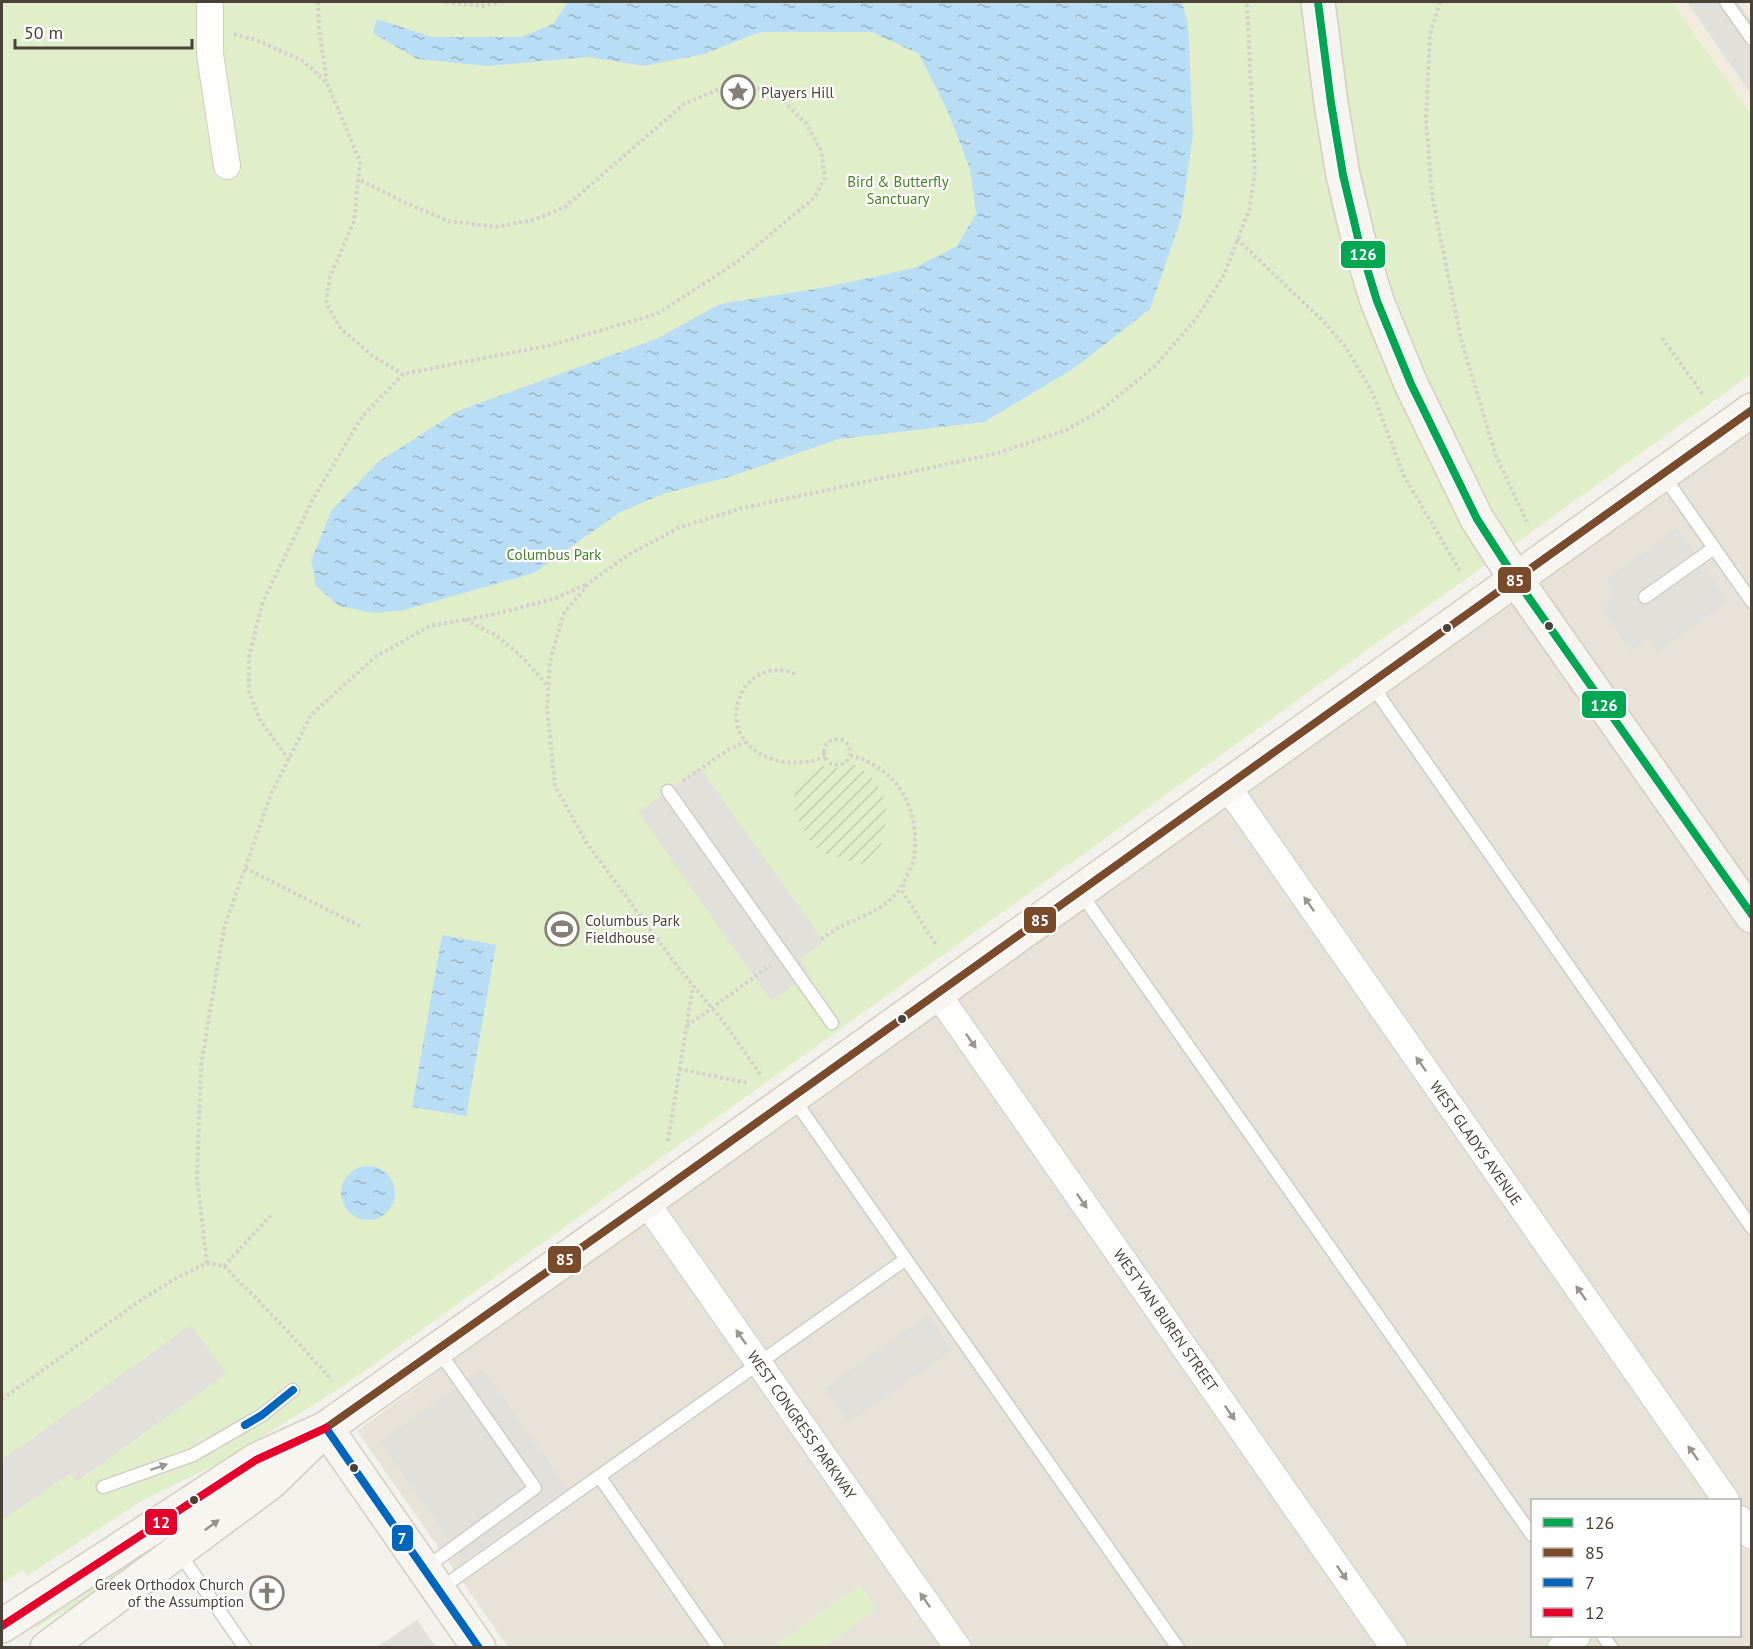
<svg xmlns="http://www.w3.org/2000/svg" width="1753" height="1649" font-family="'PT Sans',sans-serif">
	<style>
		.residential { fill: #e7e3d9; fill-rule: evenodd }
		.education { fill: #f1ecdd }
		.green { fill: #e0efca }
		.garden { fill: url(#garden-furrows) }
		.parking { fill: #e2e0db }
		.water { fill: url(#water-ripples) }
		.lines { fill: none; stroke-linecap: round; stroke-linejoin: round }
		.lane-casing { stroke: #cfcdc8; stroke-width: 15 }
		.street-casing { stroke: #cfcdc8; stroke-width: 28 }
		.secondary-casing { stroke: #d3cec2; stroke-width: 36 }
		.path { stroke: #d3d1cb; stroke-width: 4; stroke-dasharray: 3 3; stroke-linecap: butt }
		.lane { stroke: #fdfdfc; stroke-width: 12 }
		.street { stroke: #fdfdfc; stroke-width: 26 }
		.secondary { stroke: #f7f5ef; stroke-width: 33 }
		.bus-1-casing { stroke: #fff; stroke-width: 12 }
		.bus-2-casing { stroke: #fff; stroke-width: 12 }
		.bus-3-casing { stroke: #fff; stroke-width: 12 }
		.bus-4-casing { stroke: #fff; stroke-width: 12 }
		.bus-1 { stroke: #00a651; stroke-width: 8 }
		.bus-2 { stroke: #7a4b2a; stroke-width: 8 }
		.bus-3 { stroke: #0065bd; stroke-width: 8 }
		.bus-4 { stroke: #e4002b; stroke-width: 8 }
		.oneway { fill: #9b968f }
		.oneway2 { fill: #989389 }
		.bus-dot { fill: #4a4236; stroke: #fff; stroke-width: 2 }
		.labels { text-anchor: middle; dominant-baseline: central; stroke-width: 4.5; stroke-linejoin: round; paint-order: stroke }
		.poi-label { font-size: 15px; fill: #4a4236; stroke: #fff; text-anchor: start }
		.park-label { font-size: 15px; fill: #488223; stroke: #fff }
		.street-label { font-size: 15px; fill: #4a4236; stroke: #fff }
		.line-badge { stroke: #fff; stroke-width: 2 }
		.badge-label { font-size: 16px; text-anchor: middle; font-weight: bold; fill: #fff }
	</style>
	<defs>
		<pattern id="garden-furrows" width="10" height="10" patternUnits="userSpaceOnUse" patternTransform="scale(1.5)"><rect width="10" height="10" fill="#e0efca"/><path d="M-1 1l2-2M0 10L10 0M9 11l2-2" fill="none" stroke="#c2ceae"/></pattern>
		<pattern id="water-ripples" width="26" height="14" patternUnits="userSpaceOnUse" patternTransform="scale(1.5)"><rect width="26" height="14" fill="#b9ddf4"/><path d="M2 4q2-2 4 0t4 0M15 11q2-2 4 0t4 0" fill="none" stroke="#98b5c6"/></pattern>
	</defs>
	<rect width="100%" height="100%" fill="#f3f1ec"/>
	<!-- residential -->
	<path class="residential" d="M1751,433V1647H508L357,1431L477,1343ZM1532,1500H1740V1636H1532Z"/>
	<!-- education -->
	<path class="education" d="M1672,2H1751V115Z"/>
	<!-- green -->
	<path class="green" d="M2,2H1672L1751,115V374L345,1385L223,1461L143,1500L27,1576L23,1570L2,1583Z
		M139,1556L141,1560L73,1608L59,1613L38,1627L34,1625Z
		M859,1585L877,1609L824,1647H772Z"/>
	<!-- garden -->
	<path class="garden" d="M850,762C878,777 892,799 884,831C883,836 882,844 880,849C877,855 868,861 863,865L821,852L809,839L795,814L794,786L819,765L840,769Z"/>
	<!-- parking -->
	<path class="parking" d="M1687,2H1738L1751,21V94Z
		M1677,528L1729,601L1657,652L1647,638L1631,651L1600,606L1616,594L1606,580Z
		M700,768L824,942L800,959L810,974L771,1001L638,812Z
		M928,1315L952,1350L848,1423L824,1388Z
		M191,1325L226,1374L76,1482L70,1473L4,1519L2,1516V1460Z
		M483,1369L567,1488L464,1561L380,1441Z
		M417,1620L436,1647H377Z"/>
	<!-- water -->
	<path class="water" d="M568,2H1182L1188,24L1193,136L1181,219L1150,309L1073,369L984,422L839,439L729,477L666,493L620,512L534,573L404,610L373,613L339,606L316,586L311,560L332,510L378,462L458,411L656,339L720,304L827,287L914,268L957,246L976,214L970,169L948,112L919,54L872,32H760L704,54L644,66L588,57L488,66L417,59L373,33L377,19L432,37H521L553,24Z
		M442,935L496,945L466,1116L412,1107Z
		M341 1193a27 27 0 1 1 54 0a27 27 0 1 1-54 0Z"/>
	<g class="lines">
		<defs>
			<path id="lane" d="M1726,2L1752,39
				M1663,475L1752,602
				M1645,597L1714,548
				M1371,684L1752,1228
				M668,791L832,1023
				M1080,892L1532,1535
				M793,1098L1178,1648
				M599,1476L719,1648
				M103,1487L193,1455L262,1415L293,1390
				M178,1551L245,1648
				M424,1569L535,1488L438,1350
				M440,1589L906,1259
				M1603,1636L1612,1648"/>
			<path id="street" d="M210,2V54L227,166
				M1227,786L1726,1500
				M937,993L1394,1648
				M646,1202L958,1648
				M1740,1519L1752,1536
				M1561,1648L1577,1636"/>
			<path id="secondary" d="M1318,2L1331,103L1343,175L1359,242L1377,301L1411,384L1477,519L1515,578L1752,916
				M326,1428L479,1648
				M2,1626L256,1460L326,1428L646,1202L1752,410
				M47,1648L270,1483L310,1444"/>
		</defs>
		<!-- lane casing -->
		<use href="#lane" class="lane-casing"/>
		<!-- street casing -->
		<use href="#street" class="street-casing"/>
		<!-- secondary casing -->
		<use href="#secondary" class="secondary-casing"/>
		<!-- path -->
		<path class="path" d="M318,2L319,29L327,81
			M446,2L483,6L498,2
			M1440,2L1430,35L1426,119L1432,196L1461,339L1496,456L1527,522
			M234,34L259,41L303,61L327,83L360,161L354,221L330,277L326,303L341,329L374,357L403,374
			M1237,239L1325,323L1347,349L1372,392L1404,476L1460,571
			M1662,338L1704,396
			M465,620L494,634L520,655L549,687
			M795,674C741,651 705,739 775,760C791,764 809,764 825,756
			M824 752a13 13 0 1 1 26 0a13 13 0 1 1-26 0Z
			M850,755C898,768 921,809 914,858C912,870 901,880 903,892L937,947
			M289,760L260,720L249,691V657L263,601L313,499L362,417L403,374L551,345L657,314L737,262L814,198L825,178L821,150L806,123L778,96L754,87L717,90L684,104L565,207L533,220L496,227L448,221L406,203L358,179
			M683,781L728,750L745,742
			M245,868L360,926
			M821,939C828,935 835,929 842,926C864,915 888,909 901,886
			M687,1026L771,965
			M679,1069L748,1083
			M760,1074L722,1020L680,970L586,842L555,786L547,708L550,661L564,613L590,582L628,555L680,527L739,509L998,453L1066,430L1100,411L1155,366L1196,319L1224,275L1249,210L1255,172L1247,2
			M668,1141L693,986
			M207,1263L197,1178L201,1065L224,928L271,794L311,715L375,657L430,626L496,614L556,598L587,584
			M224,1266L273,1213
			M2,1399L144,1298L176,1278L207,1263L224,1266L280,1323L332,1380"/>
		<!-- lane -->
		<use href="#lane" class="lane"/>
		<!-- street -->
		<use href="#street" class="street"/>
		<!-- secondary -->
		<use href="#secondary" class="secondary"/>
		<defs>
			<path id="bus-1" d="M1318,2L1331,103L1343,175L1359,242L1377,301L1411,384L1477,519L1515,578L1752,915"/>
			<path id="bus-2" d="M326,1428L646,1202L1752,410"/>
			<path id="bus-3" d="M245,1425L262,1415L293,1390
				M326,1428L479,1648"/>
			<path id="bus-4" d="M2,1626L256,1460L326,1428"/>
		</defs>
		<!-- bus-1 casing -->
		<use href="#bus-1" class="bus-1-casing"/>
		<!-- bus-2 casing -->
		<use href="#bus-2" class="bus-2-casing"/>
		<!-- bus-3 casing -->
		<use href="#bus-3" class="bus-3-casing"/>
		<!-- bus-4 casing -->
		<use href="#bus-4" class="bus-4-casing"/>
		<!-- bus-1 -->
		<use href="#bus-1" class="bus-1"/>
		<!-- bus-2 -->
		<use href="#bus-2" class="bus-2"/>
		<!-- bus-3 -->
		<use href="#bus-3" class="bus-3"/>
		<!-- bus-4 -->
		<use href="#bus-4" class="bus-4"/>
	</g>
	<!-- one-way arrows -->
	<defs><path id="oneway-solid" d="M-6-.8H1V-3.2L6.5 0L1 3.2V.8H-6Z" transform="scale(1.5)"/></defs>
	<g class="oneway">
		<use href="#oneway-solid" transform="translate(1309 904) rotate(-125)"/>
		<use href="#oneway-solid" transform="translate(971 1041) rotate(55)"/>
		<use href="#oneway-solid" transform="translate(1421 1064) rotate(-125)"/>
		<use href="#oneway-solid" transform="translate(1082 1201) rotate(55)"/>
		<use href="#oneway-solid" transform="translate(1581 1293) rotate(-125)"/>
		<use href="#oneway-solid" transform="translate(741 1337) rotate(-125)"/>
		<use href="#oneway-solid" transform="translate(1230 1413) rotate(55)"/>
		<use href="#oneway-solid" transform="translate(1693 1453) rotate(-125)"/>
		<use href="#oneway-solid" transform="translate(159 1467) rotate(-19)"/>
		<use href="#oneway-solid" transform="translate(1342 1573) rotate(55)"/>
		<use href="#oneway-solid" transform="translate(925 1600) rotate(-125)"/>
	</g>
	<use class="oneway2" href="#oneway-solid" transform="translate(212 1525) rotate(-36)"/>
	<!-- icons -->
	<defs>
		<symbol id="sight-ring" viewBox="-11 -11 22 22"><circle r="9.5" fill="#fff" stroke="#857f76" stroke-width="1.5"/><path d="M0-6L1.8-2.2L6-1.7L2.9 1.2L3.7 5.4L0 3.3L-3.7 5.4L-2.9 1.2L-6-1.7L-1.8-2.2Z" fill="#857f76"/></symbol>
		<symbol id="stadium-ring" viewBox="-11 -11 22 22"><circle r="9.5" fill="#fff" stroke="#857f76" stroke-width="1.5"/><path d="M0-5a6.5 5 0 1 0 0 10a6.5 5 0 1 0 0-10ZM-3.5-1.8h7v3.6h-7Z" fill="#857f76"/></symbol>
		<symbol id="church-ring" viewBox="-11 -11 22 22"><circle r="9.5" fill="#fff" stroke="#857f76" stroke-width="1.5"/><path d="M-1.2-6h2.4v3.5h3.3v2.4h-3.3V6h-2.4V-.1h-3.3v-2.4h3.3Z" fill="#857f76"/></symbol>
	</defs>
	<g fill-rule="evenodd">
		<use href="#sight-ring" x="719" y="73" width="38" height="38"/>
		<use href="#stadium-ring" x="543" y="910" width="38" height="38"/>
		<use href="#church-ring" x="248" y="1574" width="38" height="38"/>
	</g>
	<!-- markers -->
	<g class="bus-dot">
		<circle cx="1549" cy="626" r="5"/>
		<circle cx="1447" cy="628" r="5"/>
		<circle cx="902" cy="1019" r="5"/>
		<circle cx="354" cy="1468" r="5"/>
		<circle cx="194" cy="1500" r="5"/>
	</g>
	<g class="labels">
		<!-- poi labels -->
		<g class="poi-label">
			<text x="761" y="92">Players Hill</text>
			<text x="585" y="920">Columbus Park<tspan x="585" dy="17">Fieldhouse</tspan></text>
			<text x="244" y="1584" text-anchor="end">Greek Orthodox Church<tspan x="244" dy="17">of the Assumption</tspan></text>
		</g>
		<!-- park labels -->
		<g class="park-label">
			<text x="898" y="181">Bird &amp; Butterfly<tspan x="898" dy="17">Sanctuary</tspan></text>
			<text x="554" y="554">Columbus Park</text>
		</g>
		<!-- street labels -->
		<g class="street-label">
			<text transform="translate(1476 1143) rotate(55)">WEST GLADYS AVENUE</text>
			<text transform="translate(1166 1320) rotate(55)">WEST VAN BUREN STREET</text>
			<text transform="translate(802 1425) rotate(55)">WEST CONGRESS PARKWAY</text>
		</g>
	</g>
	<g class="line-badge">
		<rect x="1340" y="240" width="46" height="29" rx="6" fill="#00a651"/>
		<rect x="1497" y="566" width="35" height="28" rx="6" fill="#7a4b2a"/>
		<rect x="1581" y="690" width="46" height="29" rx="6" fill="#00a651"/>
		<rect x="1023" y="906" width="34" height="28" rx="6" fill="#7a4b2a"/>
		<rect x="547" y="1245" width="35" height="29" rx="6" fill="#7a4b2a"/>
		<rect x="144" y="1508" width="34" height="28" rx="6" fill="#e4002b"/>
		<rect x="391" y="1524" width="23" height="28" rx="6" fill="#0065bd"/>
	</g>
	<g class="badge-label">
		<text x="1363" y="260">126</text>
		<text x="1515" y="586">85</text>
		<text x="1604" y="711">126</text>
		<text x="1040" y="926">85</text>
		<text x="565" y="1265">85</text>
		<text x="161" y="1528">12</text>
		<text x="402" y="1544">7</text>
	</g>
	<!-- border -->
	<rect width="1753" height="1649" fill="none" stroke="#4a4236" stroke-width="6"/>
	<!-- legend -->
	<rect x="1531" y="1499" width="210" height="138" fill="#ffffff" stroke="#b7b3af" stroke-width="1.5"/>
	<rect x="1543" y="1518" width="30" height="9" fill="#00a651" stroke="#b7b3af" stroke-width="1.5"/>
	<text x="1585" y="1529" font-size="18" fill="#4a4236">126</text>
	<rect x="1543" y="1548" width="30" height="9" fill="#7a4b2a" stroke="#b7b3af" stroke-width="1.5"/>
	<text x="1585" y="1559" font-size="18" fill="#4a4236">85</text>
	<rect x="1543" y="1578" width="30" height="9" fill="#0065bd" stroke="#b7b3af" stroke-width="1.5"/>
	<text x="1585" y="1589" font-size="18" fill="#4a4236">7</text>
	<rect x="1543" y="1608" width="30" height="9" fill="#e4002b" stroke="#b7b3af" stroke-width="1.5"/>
	<text x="1585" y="1619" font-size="18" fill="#4a4236">12</text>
	<!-- scale -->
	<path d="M15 39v9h177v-9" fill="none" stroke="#4a4236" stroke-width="3"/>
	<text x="24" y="39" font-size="18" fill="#4a4236" stroke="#ffffff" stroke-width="4.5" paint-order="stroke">50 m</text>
</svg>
